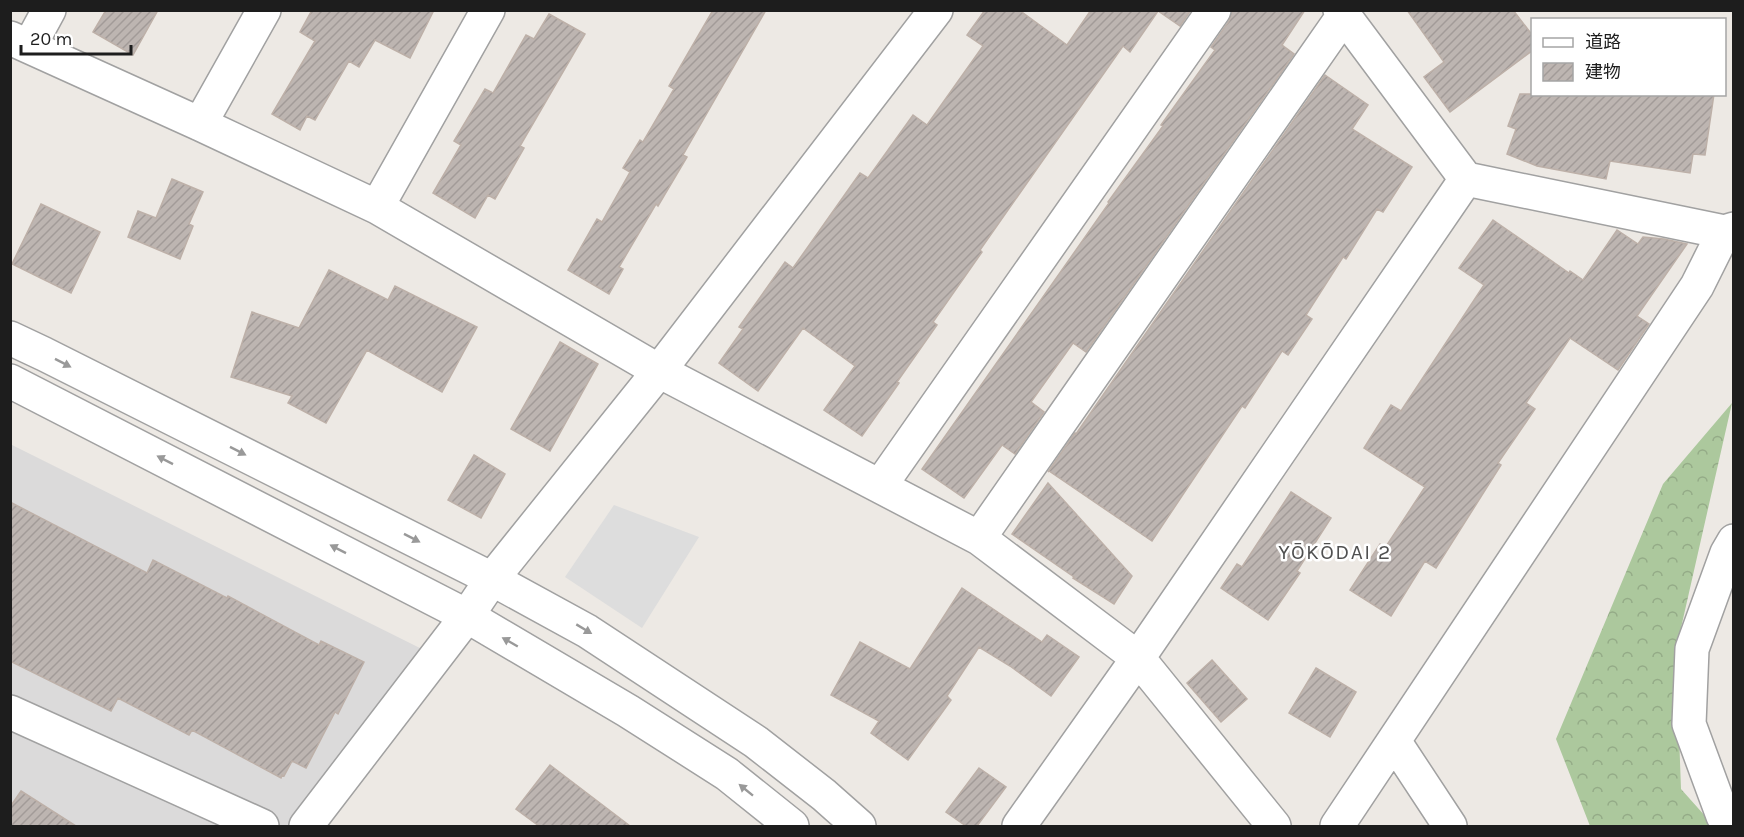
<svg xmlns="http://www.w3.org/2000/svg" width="1744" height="837" font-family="Karla,'Noto Sans JP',sans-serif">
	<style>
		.residential { fill: #dbdada }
		.forest { fill: url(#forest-crowns) }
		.parking { fill: #ddd }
		.building { fill: url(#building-hatch); stroke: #bdb0a8; stroke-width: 1.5 }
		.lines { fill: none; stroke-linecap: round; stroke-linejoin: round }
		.minor-casing { stroke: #a1a1a1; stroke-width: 36 }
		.tertiary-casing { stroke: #a1a1a1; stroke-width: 36 }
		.minor { stroke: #fff; stroke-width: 33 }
		.tertiary { stroke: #fff; stroke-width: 33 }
		.oneway { fill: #999 }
		.labels { text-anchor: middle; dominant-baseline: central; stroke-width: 5; stroke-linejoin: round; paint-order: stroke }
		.neighbourhood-label { font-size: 21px; letter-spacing: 1.5px; fill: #505050; stroke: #fff }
	</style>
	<defs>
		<pattern id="forest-crowns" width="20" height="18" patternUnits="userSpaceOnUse" patternTransform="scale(1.5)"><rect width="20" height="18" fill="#acc89d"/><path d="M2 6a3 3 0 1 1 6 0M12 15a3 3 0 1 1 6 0" fill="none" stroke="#94ab87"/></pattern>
		<pattern id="building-hatch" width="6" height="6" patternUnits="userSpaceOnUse" patternTransform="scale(1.5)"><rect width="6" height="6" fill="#bdb5b1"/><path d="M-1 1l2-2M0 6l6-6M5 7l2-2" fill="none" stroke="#a29b98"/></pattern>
	</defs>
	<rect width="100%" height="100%" fill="#ede9e4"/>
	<!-- residential -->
	<path class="residential" d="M10,444L436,656L306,826H11Z"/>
	<!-- forest -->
	<path class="forest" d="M1732,403L1676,650L1681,789L1714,826H1590L1556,739L1663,484Z"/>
	<!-- parking -->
	<path class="parking" d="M614,505L699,537L642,628L565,577Z"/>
	<!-- building -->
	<path class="building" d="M106,10H158L133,55L93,32Z
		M312,10H434L410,58L375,40L359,67L349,61L315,120L307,116L300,130L272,114L315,41L300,32Z
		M713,10H766L683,155L687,157L658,206L656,204L619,267L623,269L609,294L568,270L597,219L602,222L630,172L623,168L640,140L643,142L674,89L669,86Z
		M985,10H1019L1067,45L1091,10H1191L1180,26L1158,11L1130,52L1123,46L980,250L982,252L933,322L937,325L897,382L899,383L862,436L824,410L855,366L803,328L758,391L719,363L743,329L739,327L785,262L793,268L860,173L868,178L913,115L927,125L983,46L967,35Z
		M1233,10H1305L1282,45L1294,54L1086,352L1073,343L1031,402L1044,412L1015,454L1002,445L964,498L922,469L1109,203L1108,202L1163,126L1161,125L1215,50L1211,47L1229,21Z
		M1407,10H1513L1533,36V50L1450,112L1424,77L1444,62Z
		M549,14L585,34L520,146L524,148L495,199L488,195L475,218L433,193L461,145L454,141L485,89L493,93L526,35L534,39Z
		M1325,75L1368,105L1352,129L1412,167L1383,212L1377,209L1346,259L1343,257L1306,315L1312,319L1288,355L1282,351L1245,408L1242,406L1152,541L1049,471L1048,472L1075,433L1076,434Z
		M1520,94H1714L1705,155L1693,154L1690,173L1610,161L1606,179L1537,166L1507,154L1516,129L1508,126Z
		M172,179L203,192L189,224L193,226L180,259L128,237L138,211L156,218Z
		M41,204L100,232L71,293L12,264Z
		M1493,220L1569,273L1570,271L1583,280L1617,230L1638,244L1643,237L1664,239L1687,244L1637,316L1649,324L1618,370L1570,338L1526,403L1535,409L1498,463L1501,465L1436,568L1425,561L1391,616L1350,590L1380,544L1385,548L1425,487L1364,448L1391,405L1401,411L1484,285L1459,268Z
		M329,270L388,300L395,286L477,327L442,392L367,350L326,423L288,403L292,396L231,377L252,312L299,328Z
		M560,342L598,364L550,451L511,429Z
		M474,455L505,474L481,518L448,500Z
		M1048,483L1132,576L1114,604L1073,578L1074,577L1012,534Z
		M1291,492L1331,518L1297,571L1300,573L1268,620L1221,588L1237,564L1242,567Z
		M10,502L147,573L153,560L227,598L228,596L319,645L321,641L364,662L338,714L335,712L306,768L292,761L284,776L282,775L281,778L192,730L189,735L118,698L111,711L10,661Z
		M962,588L1042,642L1047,635L1079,657L1051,696L1010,666L979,647L947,696L951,700L908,760L871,733L879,721L831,695L860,642L910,669Z
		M1212,660L1247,699L1221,722L1187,683Z
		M1316,668L1356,692L1330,737L1289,713Z
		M550,765L630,826H539L516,809Z
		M979,768L1006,787L977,826H966L946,812Z
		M21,791L76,826H10V807Z"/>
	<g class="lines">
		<defs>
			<path id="minor" d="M1340,10L1466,179L1724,232L1734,229
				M10,38L200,124L377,207L659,371L979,538L1138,658L1274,826
				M30,45L49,10
				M200,124L264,10
				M377,207L488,10
				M880,486L1214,10
				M979,538L1344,15
				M10,712L262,826
				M1394,741L1450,826
				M306,826L467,616L492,579L659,371L936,10
				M1019,826L1138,658L1466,179
				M1337,826L1697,286L1724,232
				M1731,826L1723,816L1689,724L1692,649L1727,553L1734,541"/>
			<path id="tertiary" d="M10,338L44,354L492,579L587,631L756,742L824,795L859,826
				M10,381L467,616L628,711L727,774L792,826"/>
		</defs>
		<!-- minor casing -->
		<use href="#minor" class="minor-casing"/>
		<!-- tertiary casing -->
		<use href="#tertiary" class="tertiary-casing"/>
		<!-- minor -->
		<use href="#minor" class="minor"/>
		<!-- tertiary -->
		<use href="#tertiary" class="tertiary"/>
	</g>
	<!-- one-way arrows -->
	<defs><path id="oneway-solid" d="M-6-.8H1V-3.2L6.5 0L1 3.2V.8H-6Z" transform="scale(1.5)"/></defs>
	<g class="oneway">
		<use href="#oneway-solid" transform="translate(63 363) rotate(27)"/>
		<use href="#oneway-solid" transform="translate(238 451) rotate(27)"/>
		<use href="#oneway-solid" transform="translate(165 460) rotate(-153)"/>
		<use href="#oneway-solid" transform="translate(412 538) rotate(27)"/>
		<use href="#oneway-solid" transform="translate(338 549) rotate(-153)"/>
		<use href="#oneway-solid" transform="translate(584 629) rotate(31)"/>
		<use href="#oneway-solid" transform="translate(510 642) rotate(-150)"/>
		<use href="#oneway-solid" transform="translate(746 790) rotate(-141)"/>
	</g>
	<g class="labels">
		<!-- neighbourhood labels -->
		<g class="neighbourhood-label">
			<text x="1335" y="552">YŌKŌDAI 2</text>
		</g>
	</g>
	<!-- border -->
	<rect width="1744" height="837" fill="none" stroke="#1d1d1d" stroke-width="24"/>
	<!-- legend -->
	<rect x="1531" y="18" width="195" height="78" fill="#ffffff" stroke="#a5a5a5" stroke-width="1.5"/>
	<rect x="1543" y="38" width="30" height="9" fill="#ffffff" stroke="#a5a5a5" stroke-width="1.5"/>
	<text x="1585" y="48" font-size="18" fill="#1d1d1d">道路</text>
	<rect x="1543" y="63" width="30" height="18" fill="url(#building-hatch)" stroke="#a5a5a5" stroke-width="1.5"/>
	<text x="1585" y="78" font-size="18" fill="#1d1d1d">建物</text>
	<!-- scale -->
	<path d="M21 45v9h110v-9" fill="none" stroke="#1d1d1d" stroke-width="3"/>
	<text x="30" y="45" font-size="18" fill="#1d1d1d" stroke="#ffffff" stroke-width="4.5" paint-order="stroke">20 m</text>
</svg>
